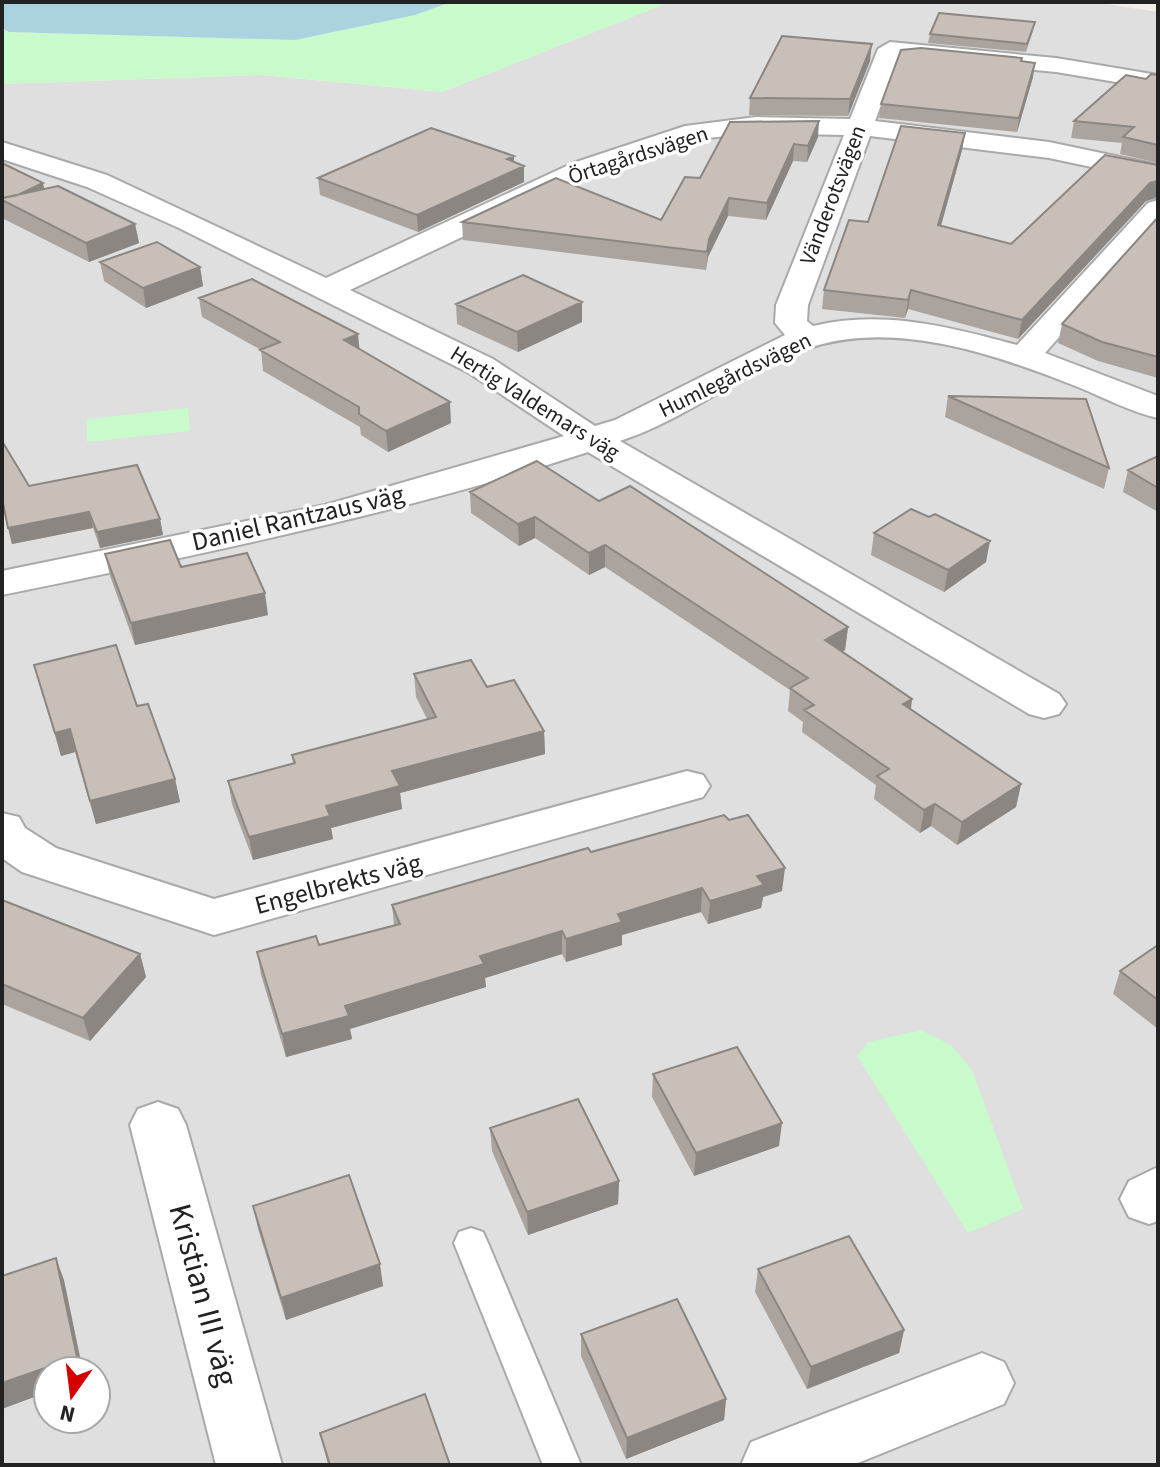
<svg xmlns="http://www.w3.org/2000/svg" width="1160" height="1467" font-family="'Source Sans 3',sans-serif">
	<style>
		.residential { fill: #e0dfdf; fill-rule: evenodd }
		.park { fill: #c8facc }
		.water { fill: #aad3df }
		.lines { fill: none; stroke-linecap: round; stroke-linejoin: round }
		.service-casing { stroke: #a9a9a9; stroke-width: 4 }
		.minor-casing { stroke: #a9a9a9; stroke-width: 4 }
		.service { fill: #fff; fill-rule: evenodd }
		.minor { fill: #fff; fill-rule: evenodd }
		.wall { fill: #aba49e }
		.shaded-wall { fill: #8b8681 }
		.building { fill: #c7bfb8; stroke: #8b8681; stroke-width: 2 }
		.labels { text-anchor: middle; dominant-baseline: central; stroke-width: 7; stroke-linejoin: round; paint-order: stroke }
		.far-street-label { font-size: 22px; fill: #222; stroke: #fff }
		.street-label { font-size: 26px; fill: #222; stroke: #fff }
		.near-street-label { font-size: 32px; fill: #222; stroke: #fff }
	</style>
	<rect width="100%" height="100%" fill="#f2efe9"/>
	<!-- residential -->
	<path class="residential" d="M670,2H1093L1158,12V1465H2V84L262,75L442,92ZM48,1371H96V1419H48Z"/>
	<!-- park -->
	<path class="park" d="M451,2H670L442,92L262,75L2,84V28L9,32L295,40L415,15Z
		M188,408L190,431L87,442V419Z
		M921,1030L951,1045L972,1070L1023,1209L968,1233L857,1056L868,1042Z"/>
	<!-- water -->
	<path class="water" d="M2,2H451L415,15L295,40L9,32L2,28Z"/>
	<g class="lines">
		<defs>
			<path id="service" d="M471,1228L483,1232L488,1243L581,1465H543L454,1243L459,1232Z"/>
			<path id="minor" d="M890,42L1056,58L1158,75V89L1056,72L899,57L875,121L1049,142L1158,165V181L1049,158L870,136L808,305L807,321L813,326C882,309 951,327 1017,345L1148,203L1158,200V226L1045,353L1158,396V418C1131,412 1105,398 1078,387C997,355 893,318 806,349C741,373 687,419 620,441L1059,694L1066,704L1059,714L1044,718L1029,714L588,452C396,515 200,554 2,595V571L325,505L564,436L469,373L179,228L87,187L2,159V142L107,175L326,278L573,163L685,126L756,117L850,119L878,49ZM756,133L844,135L776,305L775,323L785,335L615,420L595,426L493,359L350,290L593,175L698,139Z
				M687,771L703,775L710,786L703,797L214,935L22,872L2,858V813L19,817L25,828L56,848L214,899Z
				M158,1102L178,1109L186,1125L282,1465H216L130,1125L138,1109Z
				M1158,1167V1221L1149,1224L1129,1217L1120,1199L1129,1181Z
				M982,1353L1004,1362L1014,1383L1004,1404L853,1465H741L751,1442Z"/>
		</defs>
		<!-- service casing -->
		<use href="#service" class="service-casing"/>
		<!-- minor casing -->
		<use href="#minor" class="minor-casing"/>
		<!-- service -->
		<use href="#service" class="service"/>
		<!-- minor -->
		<use href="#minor" class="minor"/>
	</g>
	<!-- wall -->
	<path class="wall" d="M1033,31L1026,52L928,43L930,34Z
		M870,61L848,116L749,115L750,98Z
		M1021,61L1033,77L1017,132L879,118L881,104Z
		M1158,75V163L1120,154L1122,143L1071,138L1074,121L1146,79Z
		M730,122L818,137L807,162L793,161L766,220L728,216L708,257L706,270L463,240L462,222L661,220L700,178Z
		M965,133L962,150L941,226L1011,244L1158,165V198L1146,201L1018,339L908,309L905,318L822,309L824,290L868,222Z
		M514,156V162L524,182L418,232L320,195L318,178Z
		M2,163L44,189L135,224L139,243L89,262L2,218Z
		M1158,217V378L1098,361L1058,343L1062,324Z
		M100,262L200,267L203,286L146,308L104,281Z
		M199,298L360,350L451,423L388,452L361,435L360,427L263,371L261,350L202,317Z
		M456,304L582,322L518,352L457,324Z
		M948,396L1109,468L1104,489L945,417Z
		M2,441L29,486L160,519L163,535L100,548L93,528L12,544L5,514L2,515Z
		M1158,456V512L1123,492L1128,470Z
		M470,492L599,501L848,627L845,650L842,652L912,699L911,709L1021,784L1016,807L957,845L931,826L920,833L874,799L876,785L802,732L803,722L788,711L790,690L605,567L589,575L535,538L519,546L471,513Z
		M874,533L986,562L944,592L871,555Z
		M105,554L181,567L268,615L135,645L110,576Z
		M34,665L137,706L175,779L180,802L96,824L75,752L61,756Z
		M414,674L487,687L544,731L545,754L400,793L402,809L331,828L333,839L253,860L232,804L228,781L293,764L292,755L427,719L416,697Z
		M591,852L782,891L763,897L761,908L708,924L701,912L622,935V945L566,962L562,954L485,978L486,987L350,1029L352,1039L286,1057L261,975L257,952L319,945L394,925L392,905Z
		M2,900L140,954L146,977L90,1041L2,1004Z
		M1158,945V1029L1113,994L1120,971Z
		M653,1074L779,1146L694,1176L652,1097Z
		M490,1128L619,1181L618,1204L528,1235L492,1151Z
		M253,1206L383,1286L286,1320L258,1229Z
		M758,1269L904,1330L899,1353L807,1389L755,1292Z
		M581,1334L726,1399L724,1420L626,1459L581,1356Z
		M320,1433L450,1465H328Z"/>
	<!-- shaded-wall -->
	<path class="shaded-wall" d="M872,44L870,61L848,116L850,99Z
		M1035,63L1033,77L1017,132L1019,118Z
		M819,121L818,137L807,162L808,146Z
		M965,133L962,150L936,243L938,225Z
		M794,144L793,161L766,220L767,203Z
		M514,156V170L524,166V182L418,232L417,215Z
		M1158,181L1157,197L1146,201L1018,339L1022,320L1150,183Z
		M43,183L46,197L4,201Z
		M729,198L728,216L708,257L706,270L709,239Z
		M135,224L139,243L89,262L86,243Z
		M200,267L203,286L146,308L143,288Z
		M911,290L908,309L905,318L908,300Z
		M582,302V322L518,352L517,332Z
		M358,334L360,354L344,340Z
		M450,402L451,423L388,452L386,431Z
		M2,498L6,514L2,515Z
		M89,512L93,528L12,544L8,528Z
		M535,517V538L519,546L518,524Z
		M160,519L163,535L100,548L97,532Z
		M990,541L986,562L944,592L948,570Z
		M605,545V567L589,575V553Z
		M265,593L268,615L135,645L131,623Z
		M848,627L845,650L823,663L825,640Z
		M912,699L909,721L903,704Z
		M70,729L75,752L61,756L55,733Z
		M544,731L545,754L400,793L402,809L331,828L333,839L253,860L249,837L326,806L392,771Z
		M175,779L180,802L96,824L90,801Z
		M1021,784L1016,807L957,845L962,822Z
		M935,804L931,826L920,833L924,810Z
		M785,868L782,891L763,897L761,908L708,924L710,901L757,876Z
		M702,888L701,912L622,935V945L566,962V939L618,914Z
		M562,931V954L485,978L486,987L350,1029L352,1039L286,1057L282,1034L345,1006L480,956Z
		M140,954L146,977L90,1041L83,1018Z
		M782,1123L779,1146L694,1176L696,1153Z
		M619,1181L618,1204L528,1235L527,1212Z
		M56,1258L64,1280L83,1371H48V1392L2,1409V1383Z
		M380,1264L383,1286L286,1320L281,1298Z
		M904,1330L899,1353L807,1389L811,1367Z
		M726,1399L724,1420L626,1459L627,1438Z"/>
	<!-- building -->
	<path class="building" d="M939,13L1035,22L1027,44L930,34Z
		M782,36L872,44L850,99L750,98Z
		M921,48L1022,58L1021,61L1035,63L1019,118L881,104L901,50Z
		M1151,74L1158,75V145L1123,137L1134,127L1074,121L1126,75L1146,79Z
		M819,121L808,146L794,144L767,203L729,198L709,239L707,252L462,222L556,178L661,220L685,177L700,178L730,122Z
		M901,126L965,133L938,225L1011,244L1105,155L1158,165V181L1150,183L1022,320L911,290L908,300L824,290L849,220L868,222Z
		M431,128L514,156L507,159L524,166L417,215L318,178Z
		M2,163L43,183L18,195L2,198Z
		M58,186L135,224L86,243L2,200V198Z
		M1158,217V357L1102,342L1062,324Z
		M157,242L200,267L143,288L100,262Z
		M523,275L582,302L517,332L456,304Z
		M252,279L358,334L344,340L450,402L386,431L359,414V407L260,350L280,342L199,298Z
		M948,396L1086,399L1109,468Z
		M2,441L29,486L137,465L160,519L97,532L89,512L8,528L2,498Z
		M1158,456V488L1128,470Z
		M537,461L599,501L630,486L848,627L825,640L912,699L903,704L1021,784L962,822L935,804L924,810L877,776L889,769L804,710L814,705L790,688L808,678L605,545L589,553L535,517L518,524L470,492Z
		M911,509L929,517L935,514L990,541L948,570L874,533Z
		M170,540L181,567L247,553L265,593L131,623L105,554Z
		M116,645L137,706L148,704L175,779L90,801L70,729L55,733L34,665Z
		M471,660L487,687L514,680L544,731L392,771L400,786L326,806L330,816L249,837L228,781L295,763L292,755L436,717L414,674Z
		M724,815L729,820L748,815L785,868L757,876L764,885L710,901L702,888L618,914L622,922L566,939L562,931L480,956L484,964L345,1006L349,1016L282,1034L257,952L316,936L319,945L400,924L392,905L588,848L591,852Z
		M2,900L140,954L83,1018L2,984Z
		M1158,945V1000L1120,971Z
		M737,1047L782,1123L696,1153L653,1074Z
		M578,1099L619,1181L527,1212L490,1128Z
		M349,1175L380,1264L281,1298L253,1206Z
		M849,1236L904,1330L811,1367L758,1269Z
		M56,1258L77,1357L2,1383V1276Z
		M677,1299L726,1399L627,1438L581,1334Z
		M425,1394L450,1465H330L320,1433Z"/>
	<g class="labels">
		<!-- far-street labels -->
		<g class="far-street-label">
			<text transform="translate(638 155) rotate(-18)">Örtagårdsvägen</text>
			<text transform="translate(833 195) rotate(-69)">Vänderotsvägen</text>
			<text transform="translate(735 375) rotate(-26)">Humlegårdsvägen</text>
			<text transform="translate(535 403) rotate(32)">Hertig Valdemars väg</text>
		</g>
		<!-- street labels -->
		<g class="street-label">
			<text transform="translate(298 518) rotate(-13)">Daniel Rantzaus väg</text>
			<text transform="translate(338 884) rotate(-15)">Engelbrekts väg</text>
		</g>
		<!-- near-street labels -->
		<g class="near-street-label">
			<text transform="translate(203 1295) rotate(75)">Kristian III väg</text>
		</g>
	</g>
	<!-- border -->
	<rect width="1160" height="1467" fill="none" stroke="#222222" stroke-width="8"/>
	<!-- north arrow -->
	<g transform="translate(72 1395) rotate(194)"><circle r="38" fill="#ffffff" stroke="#a7a7a7" stroke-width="2"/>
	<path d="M0-6L14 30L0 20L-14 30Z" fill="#d40000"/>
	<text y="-12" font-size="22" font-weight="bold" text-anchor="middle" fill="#222222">N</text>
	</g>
</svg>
